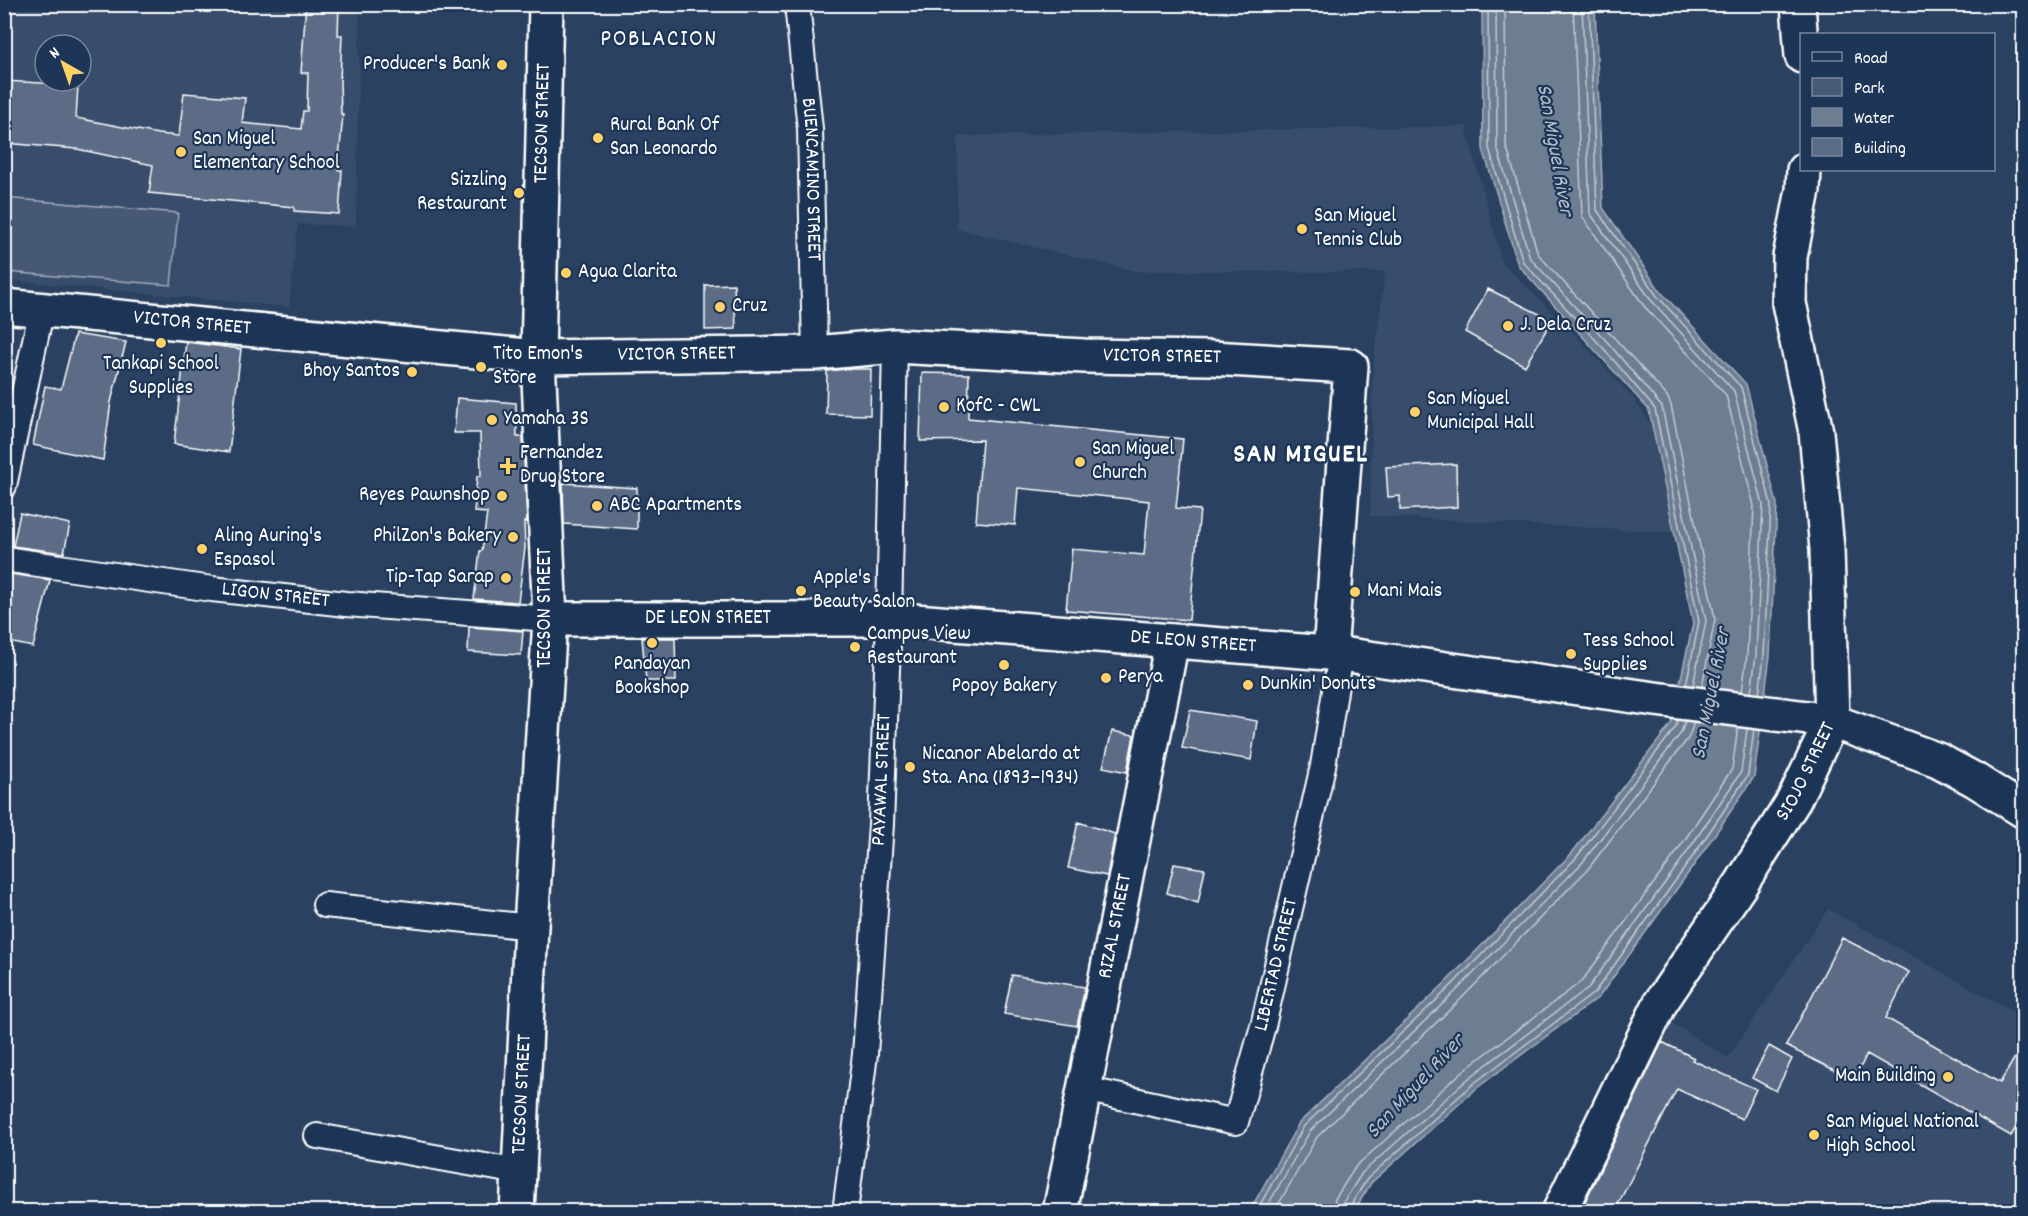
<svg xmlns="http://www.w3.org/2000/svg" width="2028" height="1216" font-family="Dekko,sans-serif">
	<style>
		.built { fill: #394e6c; fill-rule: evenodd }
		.green { fill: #465975; stroke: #a2acba; stroke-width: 1.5 }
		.water { fill: #6d7d92; stroke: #a7b1be; stroke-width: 1.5 }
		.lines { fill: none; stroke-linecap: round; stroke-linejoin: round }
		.shore { stroke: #c5cbd3; stroke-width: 1.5 }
		.building { fill: #5b6c86; stroke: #fff; stroke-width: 1.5 }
		.street-casing { stroke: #fff; stroke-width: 28 }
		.secondary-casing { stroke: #fff; stroke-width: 38 }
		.street { stroke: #1d3557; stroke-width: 24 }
		.secondary { stroke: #1d3557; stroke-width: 33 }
		.poi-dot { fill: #ffd166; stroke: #1d3557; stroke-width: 2 }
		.labels { text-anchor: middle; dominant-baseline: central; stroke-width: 4.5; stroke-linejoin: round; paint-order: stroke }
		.poi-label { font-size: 21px; fill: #fff; stroke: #1d3557; text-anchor: start }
		.street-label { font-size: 21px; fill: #fff; stroke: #1d3557 }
		.water-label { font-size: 22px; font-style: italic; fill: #b6bec8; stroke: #1d3557 }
		.quarter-label { font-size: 24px; letter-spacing: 1.5px; fill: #fff; stroke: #1d3557 }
		.district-label { font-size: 27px; font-weight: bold; letter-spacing: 1.5px; fill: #fff; stroke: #1d3557 }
	</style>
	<rect width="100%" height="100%" fill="#2a4161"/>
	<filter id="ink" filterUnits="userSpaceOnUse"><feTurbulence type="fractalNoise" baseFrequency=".0167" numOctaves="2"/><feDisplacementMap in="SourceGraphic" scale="12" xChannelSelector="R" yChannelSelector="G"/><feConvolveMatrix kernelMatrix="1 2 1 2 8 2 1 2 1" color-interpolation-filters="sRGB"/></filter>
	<g filter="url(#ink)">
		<!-- built -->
		<path class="built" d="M4,5H360L356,226L298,224L289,307L5,280ZM45,45H81V81H45Z
			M1466,126L1502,263L1578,338L1633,398L1666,447L1687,533L1370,516L1373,370L1385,272L1135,271L957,229L958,136Z
			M1828,909L2023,1017V1211L1564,1212L1664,1018L1728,1058Z"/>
		<!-- green -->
		<path class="green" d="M4,198L178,213L171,285L5,272Z"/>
		<!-- water -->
		<path class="water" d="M1482,5H1595L1603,208L1661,292L1746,384L1777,504L1770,656L1754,777L1694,865L1599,997L1477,1088L1371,1183L1354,1211L1249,1212L1299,1123L1444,984L1572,853L1671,724L1693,623L1649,410L1518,265L1483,149Z"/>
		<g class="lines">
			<!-- shore -->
			<path class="shore" d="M1488,4L1489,148L1523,262L1605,350L1655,409L1699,622L1686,685
				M1496,4L1497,147L1530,258L1610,345L1662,407L1706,621L1693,686
				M1505,4L1506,145L1538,254L1667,396L1671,405L1715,619L1702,687
				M1573,4L1582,216L1644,306L1726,395L1754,506L1747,654L1742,692
				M1582,4L1590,213L1651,300L1734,391L1763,505L1756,655L1751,693
				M1589,4L1597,210L1657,296L1741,387L1771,504L1764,656L1759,694
				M1256,1212L1304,1126L1449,988L1576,858L1675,728L1678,720
				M1264,1212L1310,1131L1454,993L1582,863L1681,733L1685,721
				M1274,1212L1317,1137L1460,1000L1588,869L1689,737L1694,722
				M1333,1212L1335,1199L1356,1166L1463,1071L1582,981L1676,853L1732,769L1738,727
				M1342,1212L1343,1203L1362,1173L1469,1078L1589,987L1683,858L1741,772L1747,729
				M1349,1212L1350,1206L1367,1179L1473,1084L1594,993L1689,862L1748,775L1754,729"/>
		</g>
		<!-- building -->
		<path class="building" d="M306,4H339L338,35H342L340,81L341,114H343L338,170H342L339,214L294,211V207L149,193L153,165L77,149L4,143V81L78,85L76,118L158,134L179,136L184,93L245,98L242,123L301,129L303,111H307L308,73H301Z
			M734,284L736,329L705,330V285Z
			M1488,289L1552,320L1525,366L1465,332Z
			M75,334L126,342L111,402L103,460L33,445L45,386L61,389Z
			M186,342L241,349L229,452L174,444Z
			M846,369H871L870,415L826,414L827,371Z
			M922,373L969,374L968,418L1183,439L1176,508L1200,510L1189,620L1066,610L1072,549L1144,555L1149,501L1018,488L1015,525L976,522L982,440L920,441Z
			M457,398L516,403L517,437H523L527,522H524L525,548L518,602L474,599L480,551H482L487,513L474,512L477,476H481L480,433H454Z
			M1456,464L1457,507L1400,510V496L1388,497L1386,467Z
			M563,483L637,488V529L564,524Z
			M20,513L70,524L64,553L13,546Z
			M4,573L50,580L33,647L4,641Z
			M469,627L523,631L521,655L468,652Z
			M642,638H675L676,681H646Z
			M1190,710L1257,721L1251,760L1182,748Z
			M1112,731L1134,735L1127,772L1103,767Z
			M1078,822L1115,834L1107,876L1068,868Z
			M1174,864L1205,869L1198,903L1167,893Z
			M1842,938L1909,972L1886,1018L2000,1083L2024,1042V1114L2011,1136L1867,1054L1854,1080L1786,1046Z
			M1012,975L1085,987L1077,1026L1004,1014Z
			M1662,1042L1694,1058L1692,1060L1756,1089L1742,1119L1677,1089L1614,1212H1580Z
			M1769,1046L1792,1059L1776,1091L1752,1078Z"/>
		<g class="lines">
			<defs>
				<g id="street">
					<path id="s1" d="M797,4L810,129L815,353"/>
					<path d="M4,486L42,308"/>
					<path id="s2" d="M4,559L212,589L346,604L550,619"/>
					<path d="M325,905L531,927"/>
					<path id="s3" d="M1084,1089L1236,1122L1263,1026L1323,766L1341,654"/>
					<path d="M317,1136L519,1172"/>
					<path id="s4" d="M845,1212L865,1054L881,824L889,619L895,346"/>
				</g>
				<g id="secondary">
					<path d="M1798,4L1802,56"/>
					<path id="s5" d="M4,306L538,357L815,353L895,346L1084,356L1211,358L1351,366L1330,653"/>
					<path id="s6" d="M550,619H889L1341,654L1655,699L1832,721L1938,760L1975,780L2024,811"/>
					<path id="s7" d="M517,1212L531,927L550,619L538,357L546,4"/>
					<path id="s8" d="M1060,1212L1172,641"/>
					<path id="s9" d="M1559,1212L1661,1002L1741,884L1794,800L1832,721L1827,549L1816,432L1789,303L1790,257L1803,190L1804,170"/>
				</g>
			</defs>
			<!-- street casing -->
			<use href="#street" class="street-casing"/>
			<!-- secondary casing -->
			<use href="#secondary" class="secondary-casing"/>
			<!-- street -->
			<use href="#street" class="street"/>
			<!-- secondary -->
			<use href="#secondary" class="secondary"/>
		</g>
	</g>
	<!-- markers -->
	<g class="poi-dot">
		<circle cx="502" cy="65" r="6"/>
		<circle cx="598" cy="138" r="6"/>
		<circle cx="181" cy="152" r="6"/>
		<circle cx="519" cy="193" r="6"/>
		<circle cx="1302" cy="229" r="6"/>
		<circle cx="566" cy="273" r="6"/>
		<circle cx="720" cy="307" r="6"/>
		<circle cx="1508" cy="326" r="6"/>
		<circle cx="161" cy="343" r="6"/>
		<circle cx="481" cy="367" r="6"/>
		<circle cx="412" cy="372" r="6"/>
		<circle cx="944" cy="407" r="6"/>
		<circle cx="1415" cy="412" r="6"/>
		<circle cx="492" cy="420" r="6"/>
		<circle cx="1080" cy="462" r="6"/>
		<path d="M505 457h6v6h6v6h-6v6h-6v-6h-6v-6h6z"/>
		<circle cx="502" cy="496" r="6"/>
		<circle cx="597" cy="506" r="6"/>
		<circle cx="513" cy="537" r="6"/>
		<circle cx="202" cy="549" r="6"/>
		<circle cx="506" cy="578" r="6"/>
		<circle cx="801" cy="591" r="6"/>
		<circle cx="1355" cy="592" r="6"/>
		<circle cx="652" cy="643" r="6"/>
		<circle cx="855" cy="647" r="6"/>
		<circle cx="1571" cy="654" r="6"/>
		<circle cx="1004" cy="665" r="6"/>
		<circle cx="1106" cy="678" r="6"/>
		<circle cx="1248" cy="685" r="6"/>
		<circle cx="910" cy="767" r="6"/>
		<circle cx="1948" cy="1077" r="6"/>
		<circle cx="1814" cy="1135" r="6"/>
	</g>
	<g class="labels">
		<!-- poi labels -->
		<g class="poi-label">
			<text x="490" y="65" text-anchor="end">Producer's Bank</text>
			<text x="610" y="126">Rural Bank Of<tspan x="610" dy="24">San Leonardo</tspan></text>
			<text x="193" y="140">San Miguel<tspan x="193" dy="24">Elementary School</tspan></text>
			<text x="507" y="181" text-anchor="end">Sizzling<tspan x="507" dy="24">Restaurant</tspan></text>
			<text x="1314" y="217">San Miguel<tspan x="1314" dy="24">Tennis Club</tspan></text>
			<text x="578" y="273">Agua Clarita</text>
			<text x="732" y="307">Cruz</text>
			<text x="1520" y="326">J. Dela Cruz</text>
			<text x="493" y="355">Tito Emon's<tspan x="493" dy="24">Store</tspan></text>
			<text x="161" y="365" text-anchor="middle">Tankapi School<tspan x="161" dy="24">Supplies</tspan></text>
			<text x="400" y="372" text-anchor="end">Bhoy Santos</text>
			<text x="1427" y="400">San Miguel<tspan x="1427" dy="24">Municipal Hall</tspan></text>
			<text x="956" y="407">KofC - CWL</text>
			<text x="504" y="420">Yamaha 3S</text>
			<text x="1092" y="450">San Miguel<tspan x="1092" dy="24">Church</tspan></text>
			<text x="520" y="454">Fernandez<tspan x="520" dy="24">Drug Store</tspan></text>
			<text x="490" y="496" text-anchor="end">Reyes Pawnshop</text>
			<text x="609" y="506">ABC Apartments</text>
			<text x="214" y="537">Aling Auring's<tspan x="214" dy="24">Espasol</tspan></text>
			<text x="501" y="537" text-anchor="end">PhilZon's Bakery</text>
			<text x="494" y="578" text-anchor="end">Tip-Tap Sarap</text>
			<text x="813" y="579">Apple's<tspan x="813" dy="24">Beauty Salon</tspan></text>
			<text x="1367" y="592">Mani Mais</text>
			<text x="867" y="635">Campus View<tspan x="867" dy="24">Restaurant</tspan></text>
			<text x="1583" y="642">Tess School<tspan x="1583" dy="24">Supplies</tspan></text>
			<text x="652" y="665" text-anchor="middle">Pandayan<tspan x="652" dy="24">Bookshop</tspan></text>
			<text x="1118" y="678">Perya</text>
			<text x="1260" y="685">Dunkin' Donuts</text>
			<text x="1004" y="687" text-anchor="middle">Popoy Bakery</text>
			<text x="922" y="755">Nicanor Abelardo at<tspan x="922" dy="24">Sta. Ana (1893–1934)</tspan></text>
			<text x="1936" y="1077" text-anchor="end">Main Building</text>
			<text x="1826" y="1123">San Miguel National<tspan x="1826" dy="24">High School</tspan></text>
		</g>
		<!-- street labels -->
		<g class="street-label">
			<text stroke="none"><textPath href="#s7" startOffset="1090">TECSON STREET</textPath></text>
			<text stroke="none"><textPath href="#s1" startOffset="176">BUENCAMINO STREET</textPath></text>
			<text stroke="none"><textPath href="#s5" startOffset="189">VICTOR STREET</textPath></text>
			<text stroke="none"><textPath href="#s5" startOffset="675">VICTOR STREET</textPath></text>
			<text stroke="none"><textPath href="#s5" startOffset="1161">VICTOR STREET</textPath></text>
			<text stroke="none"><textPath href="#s2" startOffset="274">LIGON STREET</textPath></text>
			<text transform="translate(546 608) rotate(-90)">TECSON STREET</text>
			<text stroke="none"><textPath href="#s6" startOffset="158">DE LEON STREET</textPath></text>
			<text stroke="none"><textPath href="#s6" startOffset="644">DE LEON STREET</textPath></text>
			<text stroke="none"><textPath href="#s9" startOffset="506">SIOJO STREET</textPath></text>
			<text stroke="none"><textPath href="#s4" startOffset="434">PAYAWAL STREET</textPath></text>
			<text stroke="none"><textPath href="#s8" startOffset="291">RIZAL STREET</textPath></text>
			<text stroke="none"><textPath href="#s3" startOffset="318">LIBERTAD STREET</textPath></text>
			<text stroke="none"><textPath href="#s7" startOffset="118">TECSON STREET</textPath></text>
		</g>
		<!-- water labels -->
		<g class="water-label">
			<text transform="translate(1554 150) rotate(80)">San Miguel River</text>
			<text transform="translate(1712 694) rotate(-79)">San Miguel River</text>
			<text transform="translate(1416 1087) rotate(-47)">San Miguel River</text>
		</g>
		<!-- quarter labels -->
		<g class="quarter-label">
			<text x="659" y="40">POBLACION</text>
		</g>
		<!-- district labels -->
		<g class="district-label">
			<text x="1301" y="455">SAN MIGUEL</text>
		</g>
	</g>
	<!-- margin -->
	<rect width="2028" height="1216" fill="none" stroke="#1d3557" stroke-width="24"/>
	<rect x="12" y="12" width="2004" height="1192" fill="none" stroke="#fff" stroke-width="2" filter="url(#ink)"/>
	<!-- legend -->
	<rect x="1800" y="33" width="195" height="138" fill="#1d3557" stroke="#77869a" stroke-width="1.5"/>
	<rect x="1812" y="52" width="30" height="9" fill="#1d3557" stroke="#77869a" stroke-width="1.5"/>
	<text x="1854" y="63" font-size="18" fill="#ffffff">Road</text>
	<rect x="1812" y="78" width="30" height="18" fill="#465975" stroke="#77869a" stroke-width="1.5"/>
	<text x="1854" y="93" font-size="18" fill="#ffffff">Park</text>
	<rect x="1812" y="108" width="30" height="18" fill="#6d7d92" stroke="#77869a" stroke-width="1.5"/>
	<text x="1854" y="123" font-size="18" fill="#ffffff">Water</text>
	<rect x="1812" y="138" width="30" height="18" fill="#5b6c86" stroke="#77869a" stroke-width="1.5"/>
	<text x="1854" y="153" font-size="18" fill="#ffffff">Building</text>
	<!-- north arrow -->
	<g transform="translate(63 63) rotate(320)"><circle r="28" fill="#1d3557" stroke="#77869a" stroke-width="1.5"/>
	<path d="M0-4.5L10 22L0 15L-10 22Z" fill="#ffd166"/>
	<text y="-9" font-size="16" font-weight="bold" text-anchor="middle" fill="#ffffff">N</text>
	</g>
</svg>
